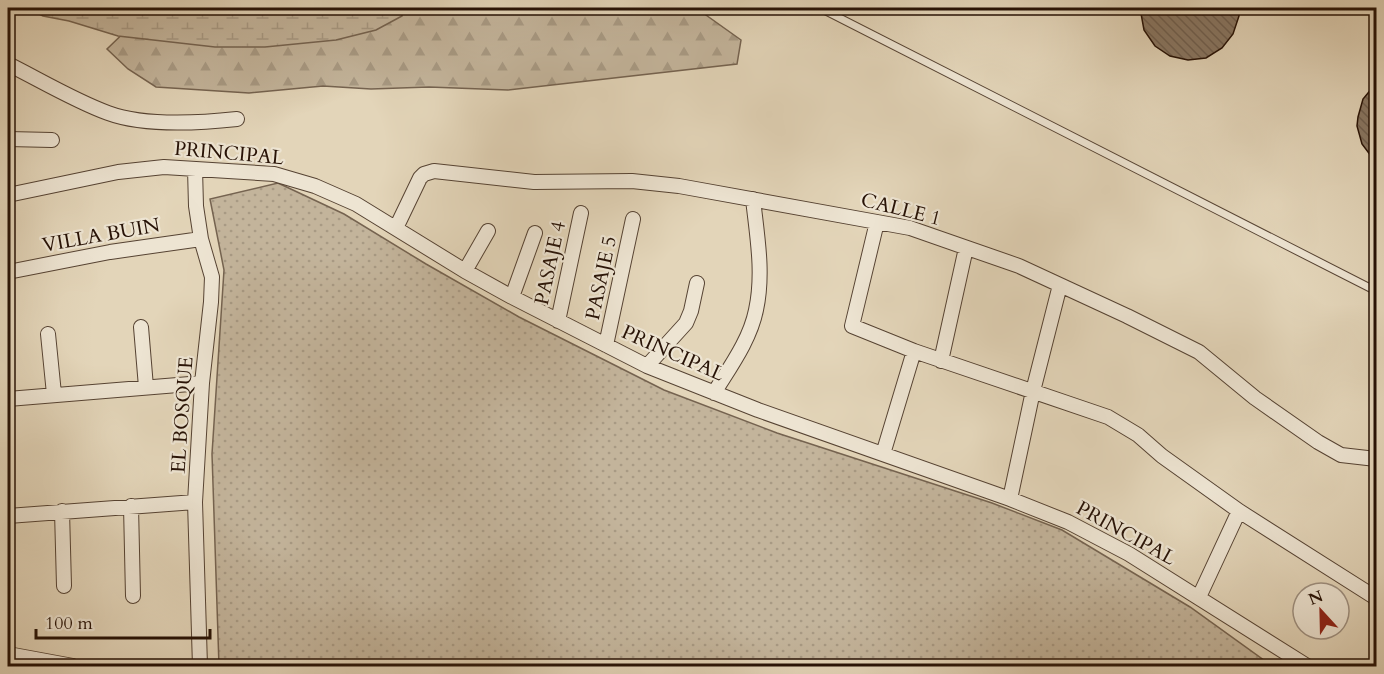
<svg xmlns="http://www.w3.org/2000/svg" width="1384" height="674" font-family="Cardo,serif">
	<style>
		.grass { fill: url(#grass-dots); stroke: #756350; stroke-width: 1.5 }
		.forest { fill: url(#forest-firs); stroke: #756350; stroke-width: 1.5 }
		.wetland { fill: url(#wetland-marsh); stroke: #756350; stroke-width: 1.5 }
		.building { fill: url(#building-back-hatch); stroke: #271206; stroke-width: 1.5 }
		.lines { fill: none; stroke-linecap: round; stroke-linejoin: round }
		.lane-casing { stroke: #564333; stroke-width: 9 }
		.street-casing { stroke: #564333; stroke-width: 16 }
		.lane { stroke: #ede4d2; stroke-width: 7 }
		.street { stroke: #ede4d2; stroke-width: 14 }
		.labels { text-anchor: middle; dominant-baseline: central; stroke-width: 4.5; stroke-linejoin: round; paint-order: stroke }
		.street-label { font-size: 20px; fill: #271206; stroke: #ede4d2 }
	</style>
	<defs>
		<pattern id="grass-dots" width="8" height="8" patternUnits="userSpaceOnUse" patternTransform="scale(1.5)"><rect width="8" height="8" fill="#c3b49b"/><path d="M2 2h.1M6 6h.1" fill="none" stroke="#a89a84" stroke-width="1.8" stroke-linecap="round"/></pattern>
		<pattern id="forest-firs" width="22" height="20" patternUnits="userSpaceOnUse" patternTransform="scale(1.5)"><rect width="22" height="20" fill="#c3b49b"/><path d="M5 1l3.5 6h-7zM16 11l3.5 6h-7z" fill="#a89a84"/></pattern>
		<pattern id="wetland-marsh" width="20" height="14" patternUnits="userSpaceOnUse" patternTransform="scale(1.5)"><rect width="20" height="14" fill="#c3b49b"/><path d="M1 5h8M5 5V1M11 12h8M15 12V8" fill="none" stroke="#a89a84"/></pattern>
		<pattern id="building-back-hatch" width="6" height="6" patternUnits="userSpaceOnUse" patternTransform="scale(1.5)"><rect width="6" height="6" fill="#897763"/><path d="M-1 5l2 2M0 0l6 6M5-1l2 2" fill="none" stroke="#706050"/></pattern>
	</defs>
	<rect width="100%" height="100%" fill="#e3d5b9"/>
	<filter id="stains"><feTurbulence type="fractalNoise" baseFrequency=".00333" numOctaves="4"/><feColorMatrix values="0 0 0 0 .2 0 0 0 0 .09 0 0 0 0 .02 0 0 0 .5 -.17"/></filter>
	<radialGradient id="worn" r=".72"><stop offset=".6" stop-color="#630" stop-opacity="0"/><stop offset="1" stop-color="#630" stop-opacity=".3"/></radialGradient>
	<!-- grass -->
	<path class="grass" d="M278,183L344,214L426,264L519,317L664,390L777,433L992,503L1062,530L1190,607L1272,666H219L212,454L224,270L210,199Z"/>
	<!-- forest -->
	<path class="forest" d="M409,8H696L741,40L737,64L508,90L429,87L371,89L323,86L249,93L156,87L128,69L107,49L137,20L379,19Z"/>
	<!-- wetland -->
	<path class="wetland" d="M27,8H402V16L376,30L336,40L265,47H215L118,36L69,21L43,16Z"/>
	<!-- building -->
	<path class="building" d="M1140,8H1239V16L1233,34L1222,48L1206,58L1188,60L1170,56L1155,46L1144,30Z
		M1377,82V164L1362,144L1357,126L1358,117L1363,99Z"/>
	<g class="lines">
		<defs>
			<path id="lane" d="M820,8L1376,291"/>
			<path id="street" d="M8,64C40,80 75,101 108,113C143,126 200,123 237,119
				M8,139L52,140
				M195,169L196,206L201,239L212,277L211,302L202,383L195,502L200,666
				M8,195L118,172L164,167L274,174L315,186L356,204L465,271L512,297L647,366L758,410L1010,499L1068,522L1129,554L1307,666
				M877,222L852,326L914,351L1108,417L1138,435L1162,456L1239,511L1376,598
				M396,228L420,178L424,174L434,171L534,182L632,181L679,186L910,228L1019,266L1127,316L1199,352L1255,398L1318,442L1341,455L1376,459
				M465,271L488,231
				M8,272L110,252L201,239
				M512,297L535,233
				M558,321L581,213
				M141,327L146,387
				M48,334L54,394
				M606,345L633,219
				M941,361L966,248
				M647,366L686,323L691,311L697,283
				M714,393C730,367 750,340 756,310C764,273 757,236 753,199
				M8,399L202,383
				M883,454L914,351
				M1010,499L1033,391L1060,285
				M131,506L133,596
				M62,511L64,586
				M8,516L195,502
				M1199,597L1239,511
				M8,654L73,666"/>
		</defs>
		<!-- lane casing -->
		<use href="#lane" class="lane-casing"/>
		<!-- street casing -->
		<use href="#street" class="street-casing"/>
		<!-- lane -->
		<use href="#lane" class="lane"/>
		<!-- street -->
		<use href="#street" class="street"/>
	</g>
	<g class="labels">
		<!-- street labels -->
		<g class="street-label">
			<text transform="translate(229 153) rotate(5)">PRINCIPAL</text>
			<text transform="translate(901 209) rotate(14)">CALLE 1</text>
			<text transform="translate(101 235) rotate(-10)">VILLA BUIN</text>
			<text transform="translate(550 263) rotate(-78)">PASAJE 4</text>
			<text transform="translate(601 278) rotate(-78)">PASAJE 5</text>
			<text transform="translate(673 353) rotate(24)">PRINCIPAL</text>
			<text transform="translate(182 415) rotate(-86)">EL BOSQUE</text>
			<text transform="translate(1126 533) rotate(29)">PRINCIPAL</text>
		</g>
	</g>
	<!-- margin -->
	<rect width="1384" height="674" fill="none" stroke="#e3d5b9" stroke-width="30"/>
	<rect x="9" y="9" width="1366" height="656" fill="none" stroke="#271206" stroke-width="3"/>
	<rect x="15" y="15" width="1354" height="644" fill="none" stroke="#271206" stroke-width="1.5"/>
	<!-- north arrow -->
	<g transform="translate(1321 611) rotate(338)"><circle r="28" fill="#ede4d2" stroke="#9e9080" stroke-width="1.5"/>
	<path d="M0-4.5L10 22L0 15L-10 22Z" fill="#8f2418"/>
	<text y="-9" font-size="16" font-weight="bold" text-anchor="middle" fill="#271206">N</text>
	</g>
	<!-- scale -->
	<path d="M36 629v9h174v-9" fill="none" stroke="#271206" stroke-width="3"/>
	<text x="45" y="629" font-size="18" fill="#271206" stroke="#ede4d2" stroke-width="4.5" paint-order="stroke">100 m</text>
	<rect width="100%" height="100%" filter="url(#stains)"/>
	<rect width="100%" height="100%" fill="url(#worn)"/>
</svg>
